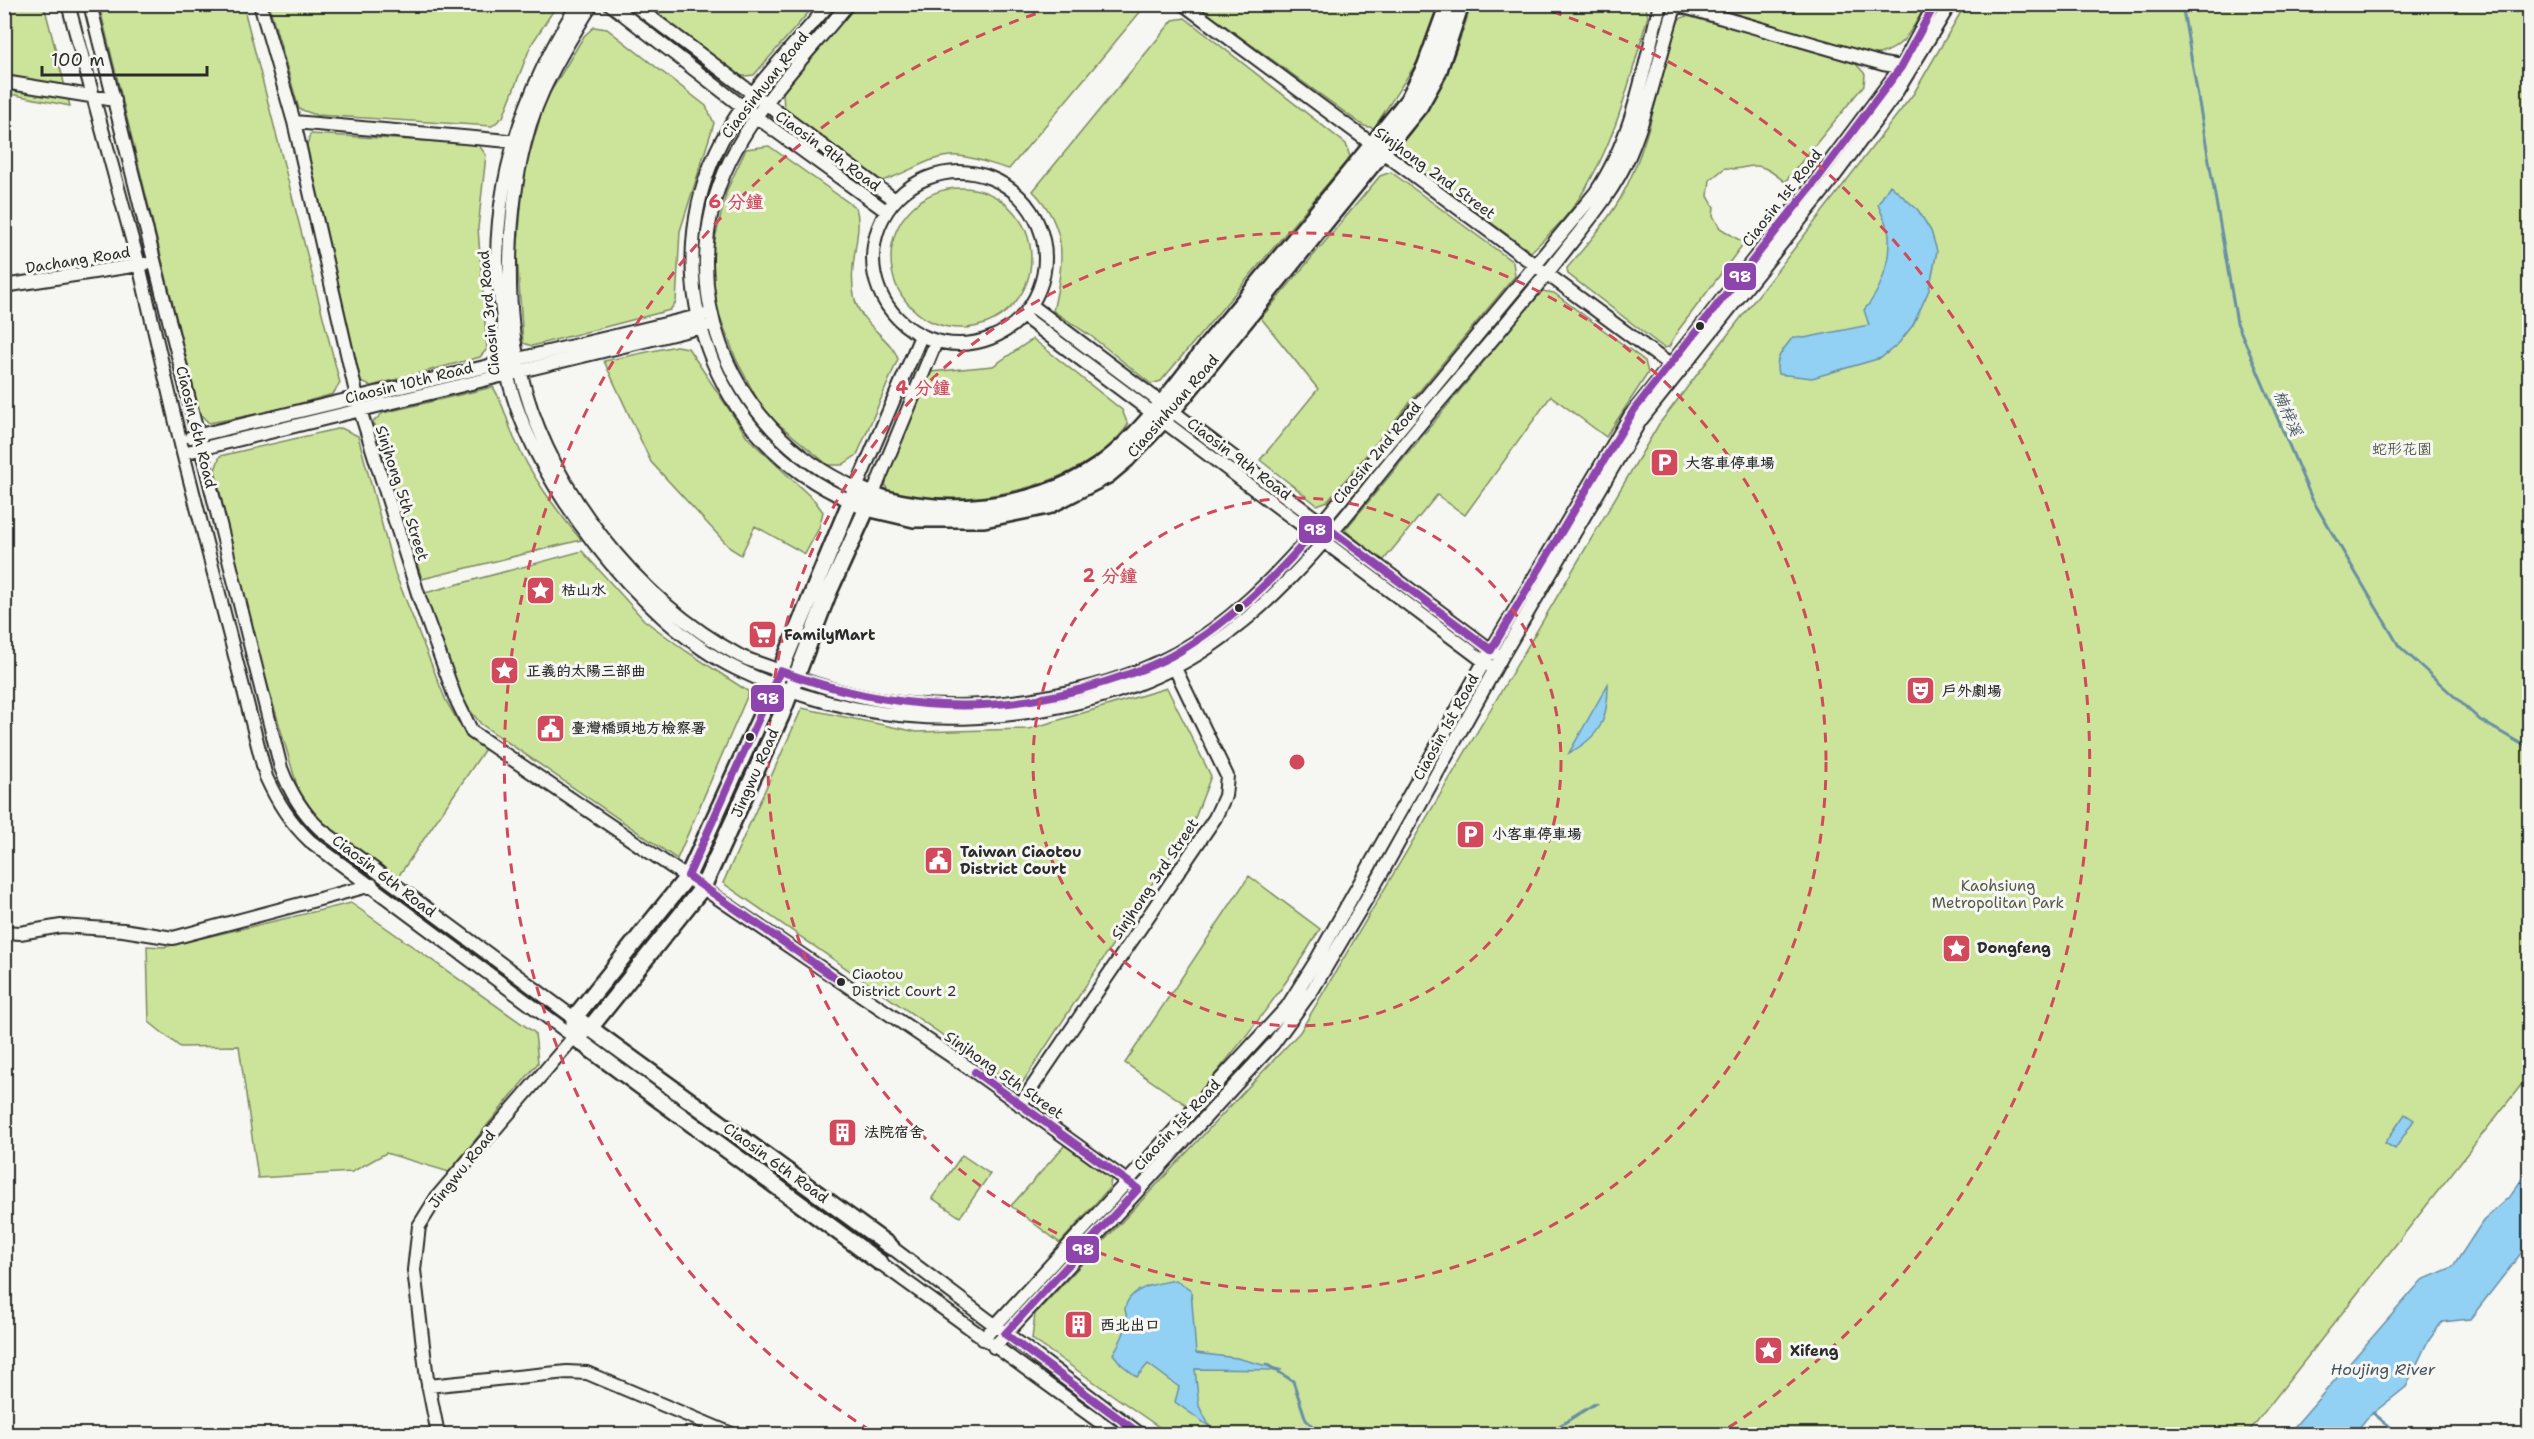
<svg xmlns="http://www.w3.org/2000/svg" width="2534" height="1439" font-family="'Shantell Sans','LXGW WenKai TC',sans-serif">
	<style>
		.green { fill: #cce49a; stroke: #7c8862; stroke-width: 1.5 }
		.water { fill: #92d1f3; stroke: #698fa3; stroke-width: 1.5 }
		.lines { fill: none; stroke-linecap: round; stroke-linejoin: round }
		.stream { stroke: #698fa3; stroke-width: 3 }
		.minor-casing { stroke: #2b2b2b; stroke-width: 16 }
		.tertiary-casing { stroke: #2b2b2b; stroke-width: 20 }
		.minor { stroke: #f6f6f2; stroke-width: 12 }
		.tertiary { stroke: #f6f6f2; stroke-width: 15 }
		.bus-1-casing { stroke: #f6f6f2; stroke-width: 12 }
		.bus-1 { stroke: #8e44ad; stroke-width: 8 }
		.ring { fill: none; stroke: #d1495b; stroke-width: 3; stroke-dasharray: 10 8 }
		.bus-dot { fill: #2b2b2b; stroke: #f6f6f2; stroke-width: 2 }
		.labels { text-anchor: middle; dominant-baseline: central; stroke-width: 6; stroke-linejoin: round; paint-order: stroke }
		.bus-label { font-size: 14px; fill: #2b2b2b; stroke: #f6f6f2; text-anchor: start }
		.street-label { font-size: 15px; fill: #2b2b2b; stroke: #f6f6f2 }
		.park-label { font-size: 15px; fill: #535947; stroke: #f6f6f2 }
		.poi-label { font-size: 15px; font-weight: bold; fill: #2b2b2b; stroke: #f6f6f2; text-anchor: start }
		.water-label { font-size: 16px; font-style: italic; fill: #45545d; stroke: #f6f6f2 }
		.centre { fill: #d1495b; stroke: #f6f6f2; stroke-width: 3 }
		.ring-label { font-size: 18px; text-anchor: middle; font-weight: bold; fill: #d1495b; stroke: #f6f6f2; stroke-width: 6; stroke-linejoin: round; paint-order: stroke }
		.line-badge { stroke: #f6f6f2; stroke-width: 2 }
		.badge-label { font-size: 16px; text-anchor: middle; font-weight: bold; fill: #fff }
	</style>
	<rect width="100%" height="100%" fill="#f6f6f2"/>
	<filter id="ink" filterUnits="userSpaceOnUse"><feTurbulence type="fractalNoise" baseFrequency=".0167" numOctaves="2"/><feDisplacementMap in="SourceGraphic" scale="12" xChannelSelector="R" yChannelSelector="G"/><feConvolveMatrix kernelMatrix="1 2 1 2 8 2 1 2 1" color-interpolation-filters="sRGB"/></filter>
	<g filter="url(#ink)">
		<!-- green -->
		<path class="green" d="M1639,4L1646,8L1648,16C1630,78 1616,143 1580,197C1567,218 1548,235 1531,252L1395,152C1438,101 1452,68 1471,5Z
			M4,5H44L70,106L5,93Z
			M99,5H243L340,383L333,394L269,412L209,423L200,414Z
			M269,5V4L557,5L531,45L503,117L492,126L316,115L299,109Z
			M643,5H815L754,75L736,77Z
			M854,5H1146L1009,169C992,165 976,157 958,156C931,154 906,175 881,181L784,110L783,92Z
			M1196,5H1438L1425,50L1374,128L1364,126Z
			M1707,5H1926C1911,29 1904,52 1872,55Z
			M1965,5H2529V1075L2247,1434H1169L1032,1339L1035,1314L1300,1032L1659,424L1914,93Z
			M1687,16L1836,56L1855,63L1865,74L1864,85L1785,182C1777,176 1765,165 1754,166C1742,166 1741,171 1725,168L1710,180L1708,196L1714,207L1713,216L1720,228L1744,243L1677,332L1669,347L1664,348L1568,274L1567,268C1586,246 1606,223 1620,199C1651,144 1659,79 1677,20Z
			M1185,18L1346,144L1350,157L1161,381L1151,384L1091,336L1053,311C1064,265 1069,228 1033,191L1173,20Z
			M594,27L607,29L706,106L714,123L680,231L676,302L670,310L532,346L523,343L517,254L524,174L545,101L584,36Z
			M310,134L478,144L486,155L478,228L487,349L480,357L371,386L361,382L307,146Z
			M769,146L856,208C864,232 846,266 855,300C862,326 891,338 898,359L857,455L842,465H828L764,412L736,359L714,301L713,247L727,190L746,149Z
			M1391,172L1513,262L1515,276L1328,501L1317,505L1260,460L1318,389L1261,318L1380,176Z
			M891 258a70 70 0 1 1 140 0a70 70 0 1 1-140 0Z
			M1542,291L1554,293L1645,361L1648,373L1606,437L1551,396L1465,515L1437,495L1383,561L1345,530Z
			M1033,339L1122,410L1128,425C1084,489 957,513 887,490L883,475L930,372L993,366Z
			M676,346L688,348L748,438L815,501L823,512L819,528L805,554L755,526L741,555L730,548L651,462L604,361Z
			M493,387C503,402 507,421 514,438C531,476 555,508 581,540L422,579L373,422L383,413Z
			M341,428L358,436L395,573L446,701L467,737L485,749L398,877L342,838L317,817L298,789L248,618L215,470L220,456Z
			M582,551L644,620L686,651L749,692L677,859L481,724L461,699L425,593Z
			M1167,688L1211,776L1195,818L1019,1088L723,883L802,708L917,732L1029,729Z
			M1249,876L1320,929C1282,993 1237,1049 1188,1106L1125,1063Z
			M351,903L535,1033L538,1063L449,1172L386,1153L352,1172L258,1178L239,1046L180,1047L149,1022L147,946L164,947Z
			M1065,1145L1111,1176L1110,1187L1060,1243L1011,1206Z
			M962,1155L990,1174L960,1217L932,1198Z"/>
		<!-- water -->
		<path class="water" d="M1890,185L1918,210L1931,231L1937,251L1929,290L1913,325L1899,343L1881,358L1812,378L1778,374C1774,358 1783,350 1793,337L1804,338L1869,325L1864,310C1882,290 1890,262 1889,235C1888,225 1881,214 1878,204Z
			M1608,684C1608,719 1601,736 1569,753Z
			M2405,1114L2414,1120L2395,1149L2385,1143Z
			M2529,1168V1243L2470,1319L2442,1322L2427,1343L2406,1387L2367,1418L2354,1434H2288L2422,1280L2453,1267L2483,1221L2512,1194Z
			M1176,1280L1191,1290L1196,1353L1237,1358L1282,1370L1195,1369L1199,1406L1210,1427L1175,1402L1179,1387L1148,1364L1137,1377L1121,1364L1113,1354C1120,1343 1126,1332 1127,1319C1127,1317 1125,1311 1125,1309C1128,1287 1159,1283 1176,1280Z"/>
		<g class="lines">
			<!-- stream -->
			<path class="stream" d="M2182,4L2237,323L2312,499L2399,646L2480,720L2530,749
				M1266,1364L1293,1381L1306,1420L1321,1434
				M2373,1413L2399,1434
				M1518,1434L1548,1433L1596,1403"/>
			<defs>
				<path id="minor" d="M68,4L139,265L183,453L266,777C278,803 290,822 310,841L574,1037L437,1197L419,1226L414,1270L427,1379L438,1434
					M90,4L281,768C290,792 301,811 320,829L574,1018
					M260,4L294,122L360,410L420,600L455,697L472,732L975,1072L1135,1187
					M578,4C529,82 498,166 497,258C497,279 501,300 503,320C504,337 504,355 507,372C528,477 641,623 737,669C811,705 897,722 979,717C1046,713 1119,697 1179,665C1281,611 1354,503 1427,416C1474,361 1522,306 1567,248C1590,219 1615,189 1630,154C1650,106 1660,53 1676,4
					M592,4C565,47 537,92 525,142C508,209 504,302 520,370C547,486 636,600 740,656C752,662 766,665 779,671C848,698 909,710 983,705C1048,700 1120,684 1177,653C1230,623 1274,578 1313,533L1596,192C1633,138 1644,67 1660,4
					M610,4L744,108L886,211
					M633,4L895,200
					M829,4C795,45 746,94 722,140C652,274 711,442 851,501
					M848,4C810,51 765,96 736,149C665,276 726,431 856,488L921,336
					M1183,4L1674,368
					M1674,4L1883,64L1907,68
					M4,82L115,100
					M294,122L520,142
					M873 258a86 86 0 1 1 172 0a86 86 0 1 1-172 0Z
					M4,286L145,264
					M1031,305L1496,654
					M1023,316L1489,665
					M191,437L703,315
					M183,453L706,326
					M870,501L936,342
					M4,932L20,933L61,926L123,930L173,938L372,885
					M1020,1105L1215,818L1225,796L1227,776L1172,662
					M891,1247L1140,1434
					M879,1262L1116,1434
					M983,1339L1287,1007L1316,961L1484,662L1630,416L1814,183L1901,67L1935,4
					M994,1347L1273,1044L1313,989L1380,876L1501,658L1640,421L1824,190L1894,96L1950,4
					M428,1386L567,1372L587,1373L732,1434"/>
				<path id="tertiary" d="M851,501L867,508L914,519H984L1048,506L1108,475L1127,459L1172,411L1419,107L1438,73L1461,4
					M583,1023L891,1247
					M574,1037V1018L688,876L769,698L856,488C929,521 1034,512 1100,465C1138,439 1180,380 1209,343C1276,262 1343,182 1408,100L1425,67L1448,4
					M574,1037L590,1028L703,887L781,716L828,594L867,508
					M574,1037L879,1262"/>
			</defs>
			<!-- minor casing -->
			<use href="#minor" class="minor-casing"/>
			<!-- tertiary casing -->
			<use href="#tertiary" class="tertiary-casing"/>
			<!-- minor -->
			<use href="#minor" class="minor"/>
			<!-- tertiary -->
			<use href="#tertiary" class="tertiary"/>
			<defs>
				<path id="bus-1" d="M841,982L688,876L780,671C889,710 994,719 1105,682C1130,674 1157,665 1180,651C1234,619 1282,571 1321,523L1491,650L1634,410L1814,183L1901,67L1935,4
					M975,1072L1138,1189L1005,1334L1140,1434"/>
			</defs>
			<!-- bus-1 casing -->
			<use href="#bus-1" class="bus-1-casing"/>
			<!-- bus-1 -->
			<use href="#bus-1" class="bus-1"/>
		</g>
	</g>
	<!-- distance rings -->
	<g class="ring">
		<circle cx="1297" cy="762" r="264"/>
		<circle cx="1297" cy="762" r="529"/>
		<path d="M871 1431A793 793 0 0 1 1059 6M1535 6A793 793 0 0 1 1723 1431"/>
	</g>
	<!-- icons -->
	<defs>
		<symbol id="parking-square" viewBox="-11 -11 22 22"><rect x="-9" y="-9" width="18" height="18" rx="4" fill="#d1495b" stroke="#f6f6f2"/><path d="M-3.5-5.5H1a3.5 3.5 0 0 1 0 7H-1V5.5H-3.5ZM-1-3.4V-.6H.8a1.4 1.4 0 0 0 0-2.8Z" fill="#fff"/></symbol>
		<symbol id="sight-square" viewBox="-11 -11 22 22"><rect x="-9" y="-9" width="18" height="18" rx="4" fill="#d1495b" stroke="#f6f6f2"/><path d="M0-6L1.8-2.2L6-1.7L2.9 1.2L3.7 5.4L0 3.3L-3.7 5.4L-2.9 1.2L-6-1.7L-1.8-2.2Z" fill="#fff"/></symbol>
		<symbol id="supermarket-square" viewBox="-11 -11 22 22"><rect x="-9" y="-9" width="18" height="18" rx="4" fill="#d1495b" stroke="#f6f6f2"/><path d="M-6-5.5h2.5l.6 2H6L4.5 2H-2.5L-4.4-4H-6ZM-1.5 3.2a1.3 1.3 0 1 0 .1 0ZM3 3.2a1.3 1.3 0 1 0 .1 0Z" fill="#fff"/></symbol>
		<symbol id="theatre-square" viewBox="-11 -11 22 22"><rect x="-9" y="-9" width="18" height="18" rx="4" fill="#d1495b" stroke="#f6f6f2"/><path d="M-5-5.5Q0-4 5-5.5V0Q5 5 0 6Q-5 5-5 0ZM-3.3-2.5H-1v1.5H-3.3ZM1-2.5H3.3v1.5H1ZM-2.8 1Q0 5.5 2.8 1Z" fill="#fff"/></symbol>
		<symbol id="civic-square" viewBox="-11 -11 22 22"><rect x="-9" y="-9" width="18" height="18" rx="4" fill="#d1495b" stroke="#f6f6f2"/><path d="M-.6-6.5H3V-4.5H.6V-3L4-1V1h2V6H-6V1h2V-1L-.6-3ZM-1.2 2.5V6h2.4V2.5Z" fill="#fff"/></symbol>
		<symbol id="building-square" viewBox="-11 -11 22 22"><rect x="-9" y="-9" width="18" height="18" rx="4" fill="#d1495b" stroke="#f6f6f2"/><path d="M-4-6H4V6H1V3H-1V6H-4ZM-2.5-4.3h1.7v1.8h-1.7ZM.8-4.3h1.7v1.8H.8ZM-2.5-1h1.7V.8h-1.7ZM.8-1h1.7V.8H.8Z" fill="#fff"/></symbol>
	</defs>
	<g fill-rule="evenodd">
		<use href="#parking-square" x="1648" y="446" width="33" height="33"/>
		<use href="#sight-square" x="524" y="574" width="33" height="33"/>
		<use href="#supermarket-square" x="746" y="618" width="33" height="33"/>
		<use href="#sight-square" x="488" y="654" width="33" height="33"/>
		<use href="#theatre-square" x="1904" y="674" width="33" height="33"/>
		<use href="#civic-square" x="534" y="712" width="33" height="33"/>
		<use href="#parking-square" x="1454" y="818" width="33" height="33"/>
		<use href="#civic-square" x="922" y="844" width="33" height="33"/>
		<use href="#sight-square" x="1940" y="932" width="33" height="33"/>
		<use href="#building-square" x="826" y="1116" width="33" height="33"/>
		<use href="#building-square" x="1062" y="1308" width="33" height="33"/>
		<use href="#sight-square" x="1752" y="1334" width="33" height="33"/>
	</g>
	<!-- markers -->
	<g class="bus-dot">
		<circle cx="1700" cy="326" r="5"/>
		<circle cx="1239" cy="608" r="5"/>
		<circle cx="750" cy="737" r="5"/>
		<circle cx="841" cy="982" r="5"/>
	</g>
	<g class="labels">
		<!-- bus labels -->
		<g class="bus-label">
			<text x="852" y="974">Ciaotou<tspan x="852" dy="17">District Court 2</tspan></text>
		</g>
		<!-- street labels -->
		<g class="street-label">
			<text transform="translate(765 85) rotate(-52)">Ciaosinhuan Road</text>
			<text transform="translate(828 151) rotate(36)">Ciaosin 9th Road</text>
			<text transform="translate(1435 173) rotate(36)">Sinjhong 2nd Street</text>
			<text transform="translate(1782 198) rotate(-52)">Ciaosin 1st Road</text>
			<text transform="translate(78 260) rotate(-9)">Dachang Road</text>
			<text transform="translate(489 313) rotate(-95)">Ciaosin 3rd Road</text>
			<text transform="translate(409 383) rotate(-14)">Ciaosin 10th Road</text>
			<text transform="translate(1173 406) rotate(-49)">Ciaosinhuan Road</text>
			<text transform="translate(196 427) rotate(76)">Ciaosin 6th Road</text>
			<text transform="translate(1377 453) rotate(-50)">Ciaosin 2nd Road</text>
			<text transform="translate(1239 459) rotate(37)">Ciaosin 9th Road</text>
			<text transform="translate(402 493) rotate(72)">Sinjhong 5th Street</text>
			<text transform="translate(1446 727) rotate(-61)">Ciaosin 1st Road</text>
			<text transform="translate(755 773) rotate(-66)">Jingwu Road</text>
			<text transform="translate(384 876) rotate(37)">Ciaosin 6th Road</text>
			<text transform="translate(1155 879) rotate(-56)">Sinjhong 3rd Street</text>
			<text transform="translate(1004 1075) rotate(35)">Sinjhong 5th Street</text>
			<text transform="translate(1177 1125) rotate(-47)">Ciaosin 1st Road</text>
			<text transform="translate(776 1163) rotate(36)">Ciaosin 6th Road</text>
			<text transform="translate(462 1169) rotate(-51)">Jingwu Road</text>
		</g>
		<!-- park labels -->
		<g class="park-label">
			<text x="2402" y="449">蛇形花園</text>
			<text x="1998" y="886">Kaohsiung<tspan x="1998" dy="17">Metropolitan Park</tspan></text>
		</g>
		<!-- poi labels -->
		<g class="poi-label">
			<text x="1685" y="463">大客車停車場</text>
			<text x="561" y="590">枯山水</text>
			<text x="784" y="635">FamilyMart</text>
			<text x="526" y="671">正義的太陽三部曲</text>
			<text x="1942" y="691">戶外劇場</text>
			<text x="571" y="728">臺灣橋頭地方檢察署</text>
			<text x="1492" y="834">小客車停車場</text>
			<text x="960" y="852">Taiwan Ciaotou<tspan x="960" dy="17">District Court</tspan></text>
			<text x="1977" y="948">Dongfeng</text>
			<text x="864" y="1132">法院宿舍</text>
			<text x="1100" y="1325">西北出口</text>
			<text x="1790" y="1351">Xifeng</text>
		</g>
		<!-- water labels -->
		<g class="water-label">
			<text transform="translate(2288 413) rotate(67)">楠梓溪</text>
			<text x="2383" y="1369">Houjing River</text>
		</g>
	</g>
	<circle cx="1297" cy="762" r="9" class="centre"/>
	<g class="ring-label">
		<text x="736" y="208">6 分鐘</text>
		<text x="923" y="394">4 分鐘</text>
		<text x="1110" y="582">2 分鐘</text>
	</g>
	<g class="line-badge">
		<rect x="1723" y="262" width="34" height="29" rx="6" fill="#8e44ad"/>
		<rect x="1298" y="515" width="35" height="29" rx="6" fill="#8e44ad"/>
		<rect x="750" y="684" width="35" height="29" rx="6" fill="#8e44ad"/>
		<rect x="1065" y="1235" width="35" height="29" rx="6" fill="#8e44ad"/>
	</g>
	<g class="badge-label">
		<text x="1740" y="282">98</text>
		<text x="1315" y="535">98</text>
		<text x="768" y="704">98</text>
		<text x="1083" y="1255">98</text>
	</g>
	<!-- margin -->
	<rect width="2534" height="1439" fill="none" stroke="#f6f6f2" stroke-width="24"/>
	<rect x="12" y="12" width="2510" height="1415" fill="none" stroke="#2b2b2b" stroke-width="2" filter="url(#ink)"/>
	<!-- scale -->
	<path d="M42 66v9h165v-9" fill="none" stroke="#2b2b2b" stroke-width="3"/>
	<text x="51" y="66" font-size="18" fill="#2b2b2b" stroke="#f6f6f2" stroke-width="4.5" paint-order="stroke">100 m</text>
</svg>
